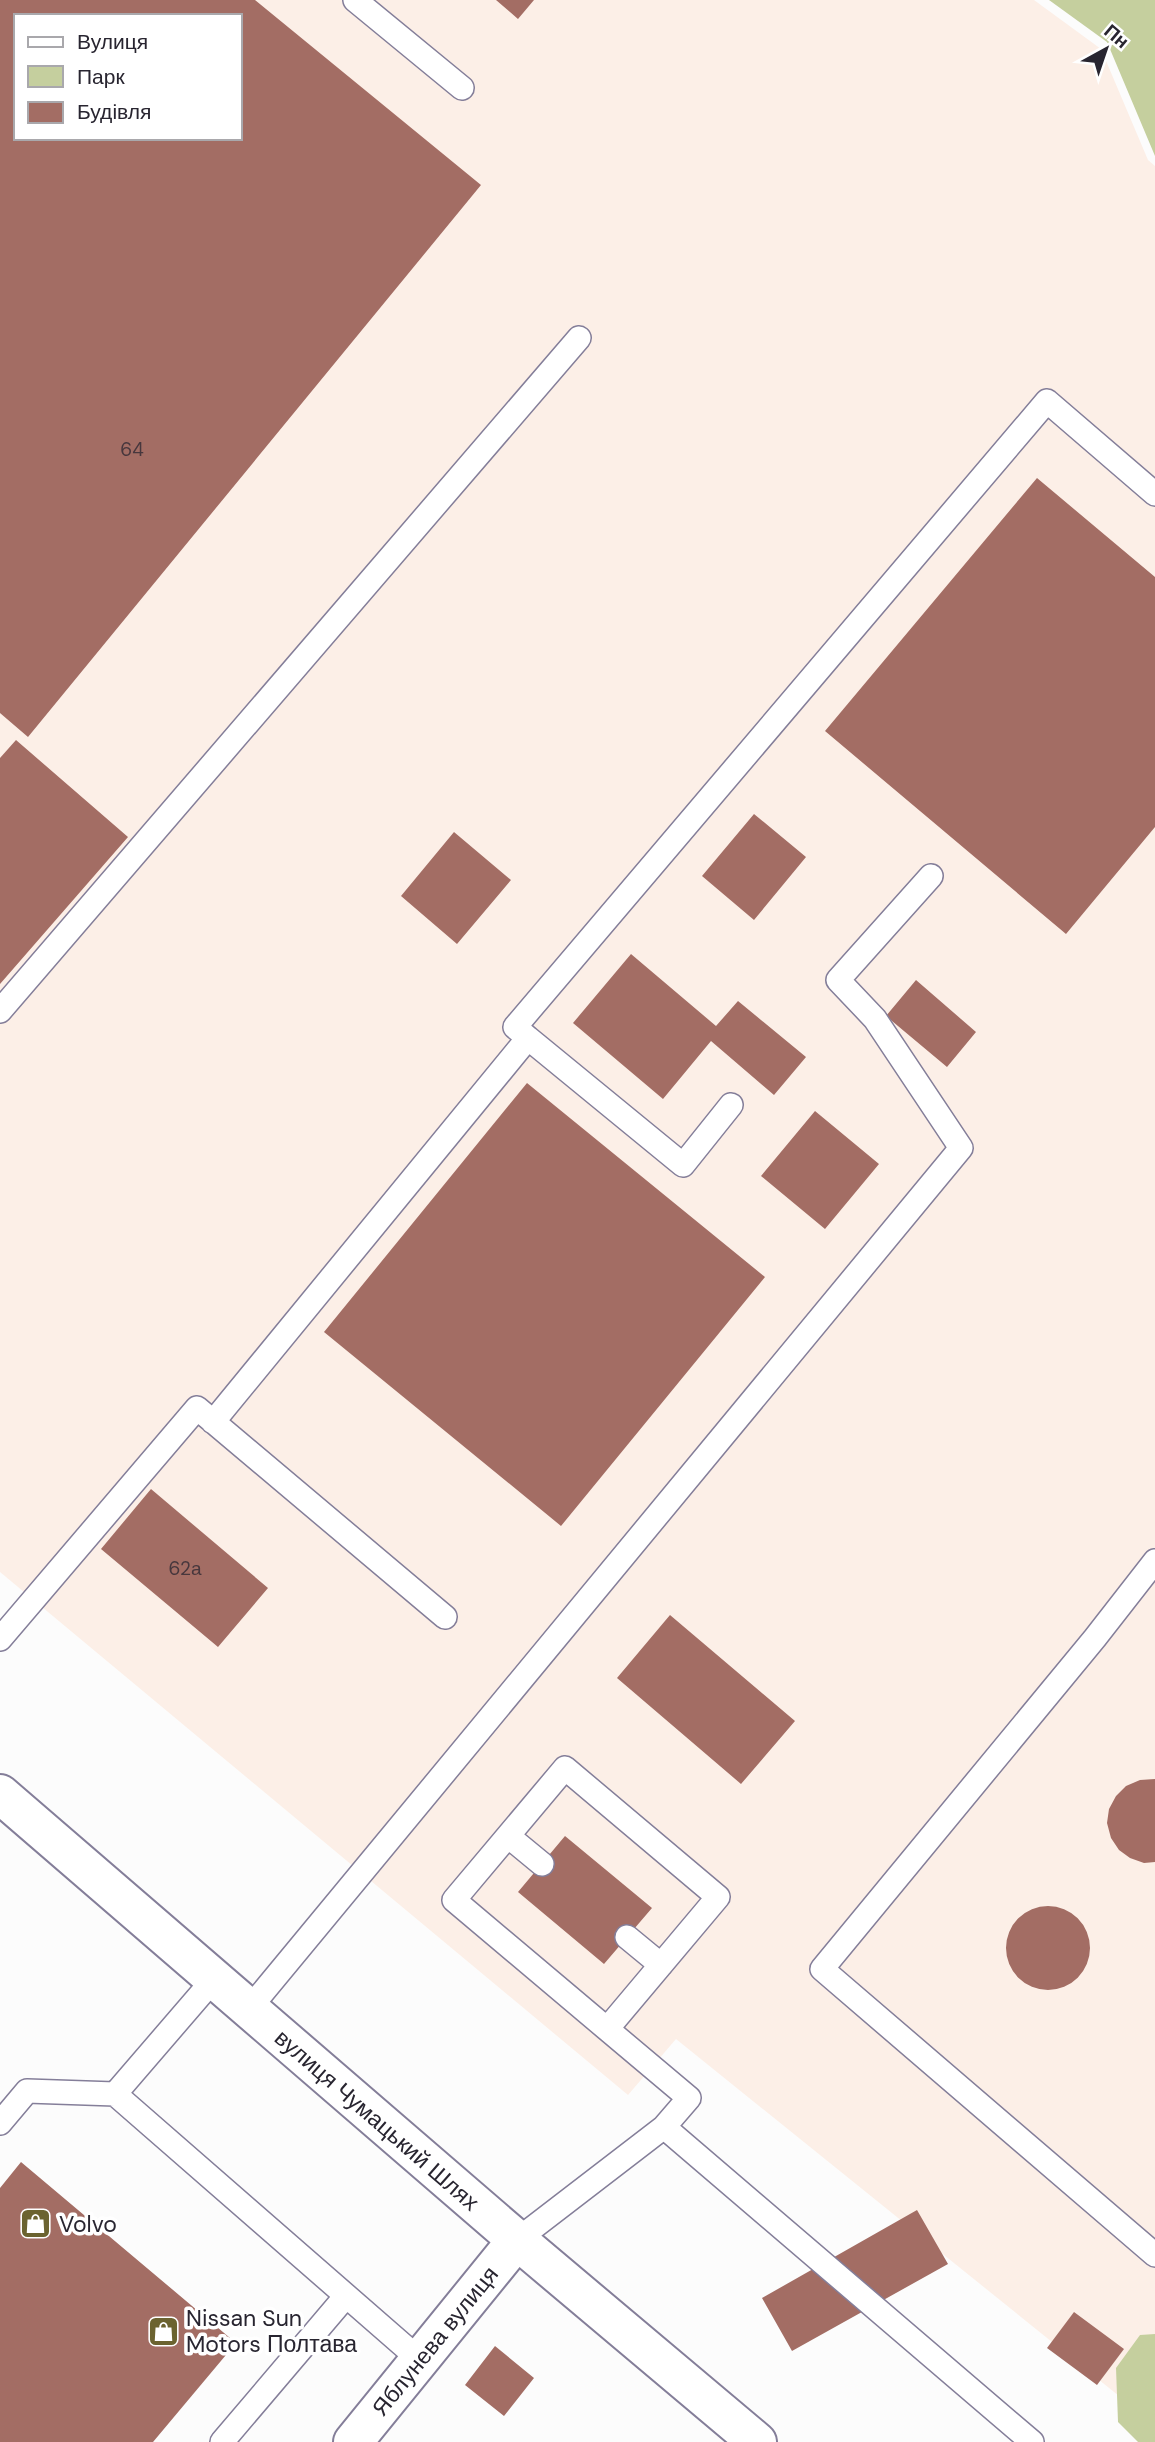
<svg xmlns="http://www.w3.org/2000/svg" width="1155" height="2442" font-family="'DM Sans',sans-serif">
	<style>
		.industrial { fill: #fcefe7; fill-rule: evenodd }
		.green { fill: #c5cf9e }
		.building { fill: #a36d64; fill-rule: evenodd }
		.lines { fill: none; stroke-linecap: round; stroke-linejoin: round }
		.service-casing { stroke: #847e99; stroke-width: 26 }
		.minor-casing { stroke: #847e99; stroke-width: 42 }
		.secondary-casing { stroke: #847e99; stroke-width: 42 }
		.service { stroke: #fff; stroke-width: 23 }
		.minor { stroke: #fff; stroke-width: 38 }
		.secondary { stroke: #fff; stroke-width: 38 }
		.labels { text-anchor: middle; dominant-baseline: central; stroke-width: 7; stroke-linejoin: round; paint-order: stroke }
		.number-label { font-size: 19px; fill: #47373d }
		.street-label { font-size: 23px; fill: #282530; stroke: #fff }
		.poi-label { font-size: 23px; fill: #282530; stroke: #fff; text-anchor: start }
	</style>
	<rect width="100%" height="100%" fill="#fcfcfc"/>
	<!-- industrial -->
	<path class="industrial" d="M0,0H1034L1101,49L1148,160L1155,166V2425L676,2039L628,2095L0,1572ZM16,16H240V138H16Z"/>
	<!-- green -->
	<path class="green" d="M1049,0H1155V156L1107,42Z
		M1155,2334V2442H1138L1118,2422L1116,2368L1140,2335Z"/>
	<!-- building -->
	<path class="building" d="M0,0H255L481,185L28,737L0,713ZM16,16H240V138H16Z
		M496,0H534L518,19Z
		M1037,478L1155,577V827L1066,934L825,731Z
		M16,740L128,837L0,984V758Z
		M754,814L806,857L754,920L702,876Z
		M454,832L511,880L457,944L401,896Z
		M631,954L716,1026L738,1001L806,1057L774,1095L711,1041L663,1099L573,1023Z
		M916,980L976,1032L947,1067L886,1016Z
		M527,1083L765,1277L561,1526L324,1332Z
		M815,1111L879,1164L825,1229L761,1176Z
		M151,1489L268,1588L218,1647L101,1549Z
		M670,1615L795,1721L741,1784L617,1678Z
		M1155,1779V1862L1144,1863L1130,1858L1119,1850L1111,1838L1107,1823L1109,1809L1116,1796L1126,1786L1140,1780Z
		M565,1836L652,1908L604,1964L518,1892Z
		M1006 1948a42 42 0 1 1 84 0a42 42 0 1 1-84 0Z
		M21,2162L236,2343L153,2442H0V2188Z
		M917,2210L948,2264L792,2351L762,2298Z
		M1074,2312L1124,2349L1097,2385L1047,2348Z
		M495,2346L534,2378L504,2416L465,2385Z"/>
	<g class="lines">
		<defs>
			<path id="service" d="M355,0L462,88
				M0,1011L579,338
				M528,1038L515,1027L1047,401L1155,494
				M213,1422L528,1038L683,1165L731,1105
				M1155,1561L1095,1638L822,1969L1155,2255
				M0,1639L197,1408L445,1617
				M565,1768L718,1897L607,2029L454,1900Z
				M508,1836L542,1864
				M627,1937L661,1965
				M214,1979L115,2094L420,2360
				M249,2009L961,1148L875,1019L838,980L931,876
				M607,2029L689,2098L664,2127
				M0,2123L27,2091L115,2094
				M517,2240L664,2127L1032,2442
				M222,2442L346,2296"/>
			<path id="minor" d="M353,2442L517,2240"/>
			<path id="secondary" d="M0,1794L517,2240L757,2442"/>
		</defs>
		<!-- service casing -->
		<use href="#service" class="service-casing"/>
		<!-- minor casing -->
		<use href="#minor" class="minor-casing"/>
		<!-- secondary casing -->
		<use href="#secondary" class="secondary-casing"/>
		<!-- service -->
		<use href="#service" class="service"/>
		<!-- minor -->
		<use href="#minor" class="minor"/>
		<!-- secondary -->
		<use href="#secondary" class="secondary"/>
	</g>
	<!-- icons -->
	<defs>
		<symbol id="shop-square" viewBox="-11 -11 22 22"><rect x="-9" y="-9" width="18" height="18" rx="4" fill="#6b6330" stroke="#fff"/><path d="M-5-2.5h2.3a2.7 3.5 0 0 1 5.4 0H5L5.5 6h-11ZM-1.5-2.5h3a1.5 2.3 0 0 0-3 0Z" fill="#fff"/></symbol>
	</defs>
	<g fill-rule="evenodd">
		<use href="#shop-square" x="18" y="2206" width="35" height="35"/>
		<use href="#shop-square" x="146" y="2314" width="35" height="35"/>
	</g>
	<g class="labels">
		<!-- number labels -->
		<g class="number-label">
			<text x="132" y="449">64</text>
			<text x="185" y="1568">62а</text>
		</g>
		<!-- street labels -->
		<g class="street-label">
			<text transform="translate(377 2120) rotate(41)">вулиця Чумацький Шлях</text>
			<text transform="translate(435 2341) rotate(-51)">Яблунева вулиця</text>
		</g>
		<!-- poi labels -->
		<g class="poi-label">
			<text x="59" y="2224">Volvo</text>
			<text x="186" y="2318">Nissan Sun<tspan x="186" dy="26">Motors Полтава</tspan></text>
		</g>
	</g>
	<!-- legend -->
	<rect x="14" y="14" width="228" height="126" fill="#ffffff" stroke="#a9a8ac" stroke-width="2"/>
	<rect x="28" y="37" width="35" height="10" fill="#ffffff" stroke="#a9a8ac" stroke-width="2"/>
	<text x="77" y="49" font-size="21" fill="#282530">Вулиця</text>
	<rect x="28" y="66" width="35" height="21" fill="#c5cf9e" stroke="#a9a8ac" stroke-width="2"/>
	<text x="77" y="84" font-size="21" fill="#282530">Парк</text>
	<rect x="28" y="102" width="35" height="21" fill="#a36d64" stroke="#a9a8ac" stroke-width="2"/>
	<text x="77" y="119" font-size="21" fill="#282530">Будівля</text>
	<!-- north arrow -->
	<g transform="translate(1106 49) rotate(40)" stroke="#ffffff" stroke-width="5" paint-order="stroke">
	<path d="M0-5L12 26L0 18L-12 26Z" fill="#282530"/>
	<text y="-10" font-size="19" font-weight="bold" text-anchor="middle" fill="#282530">Пн</text>
	</g>
</svg>
